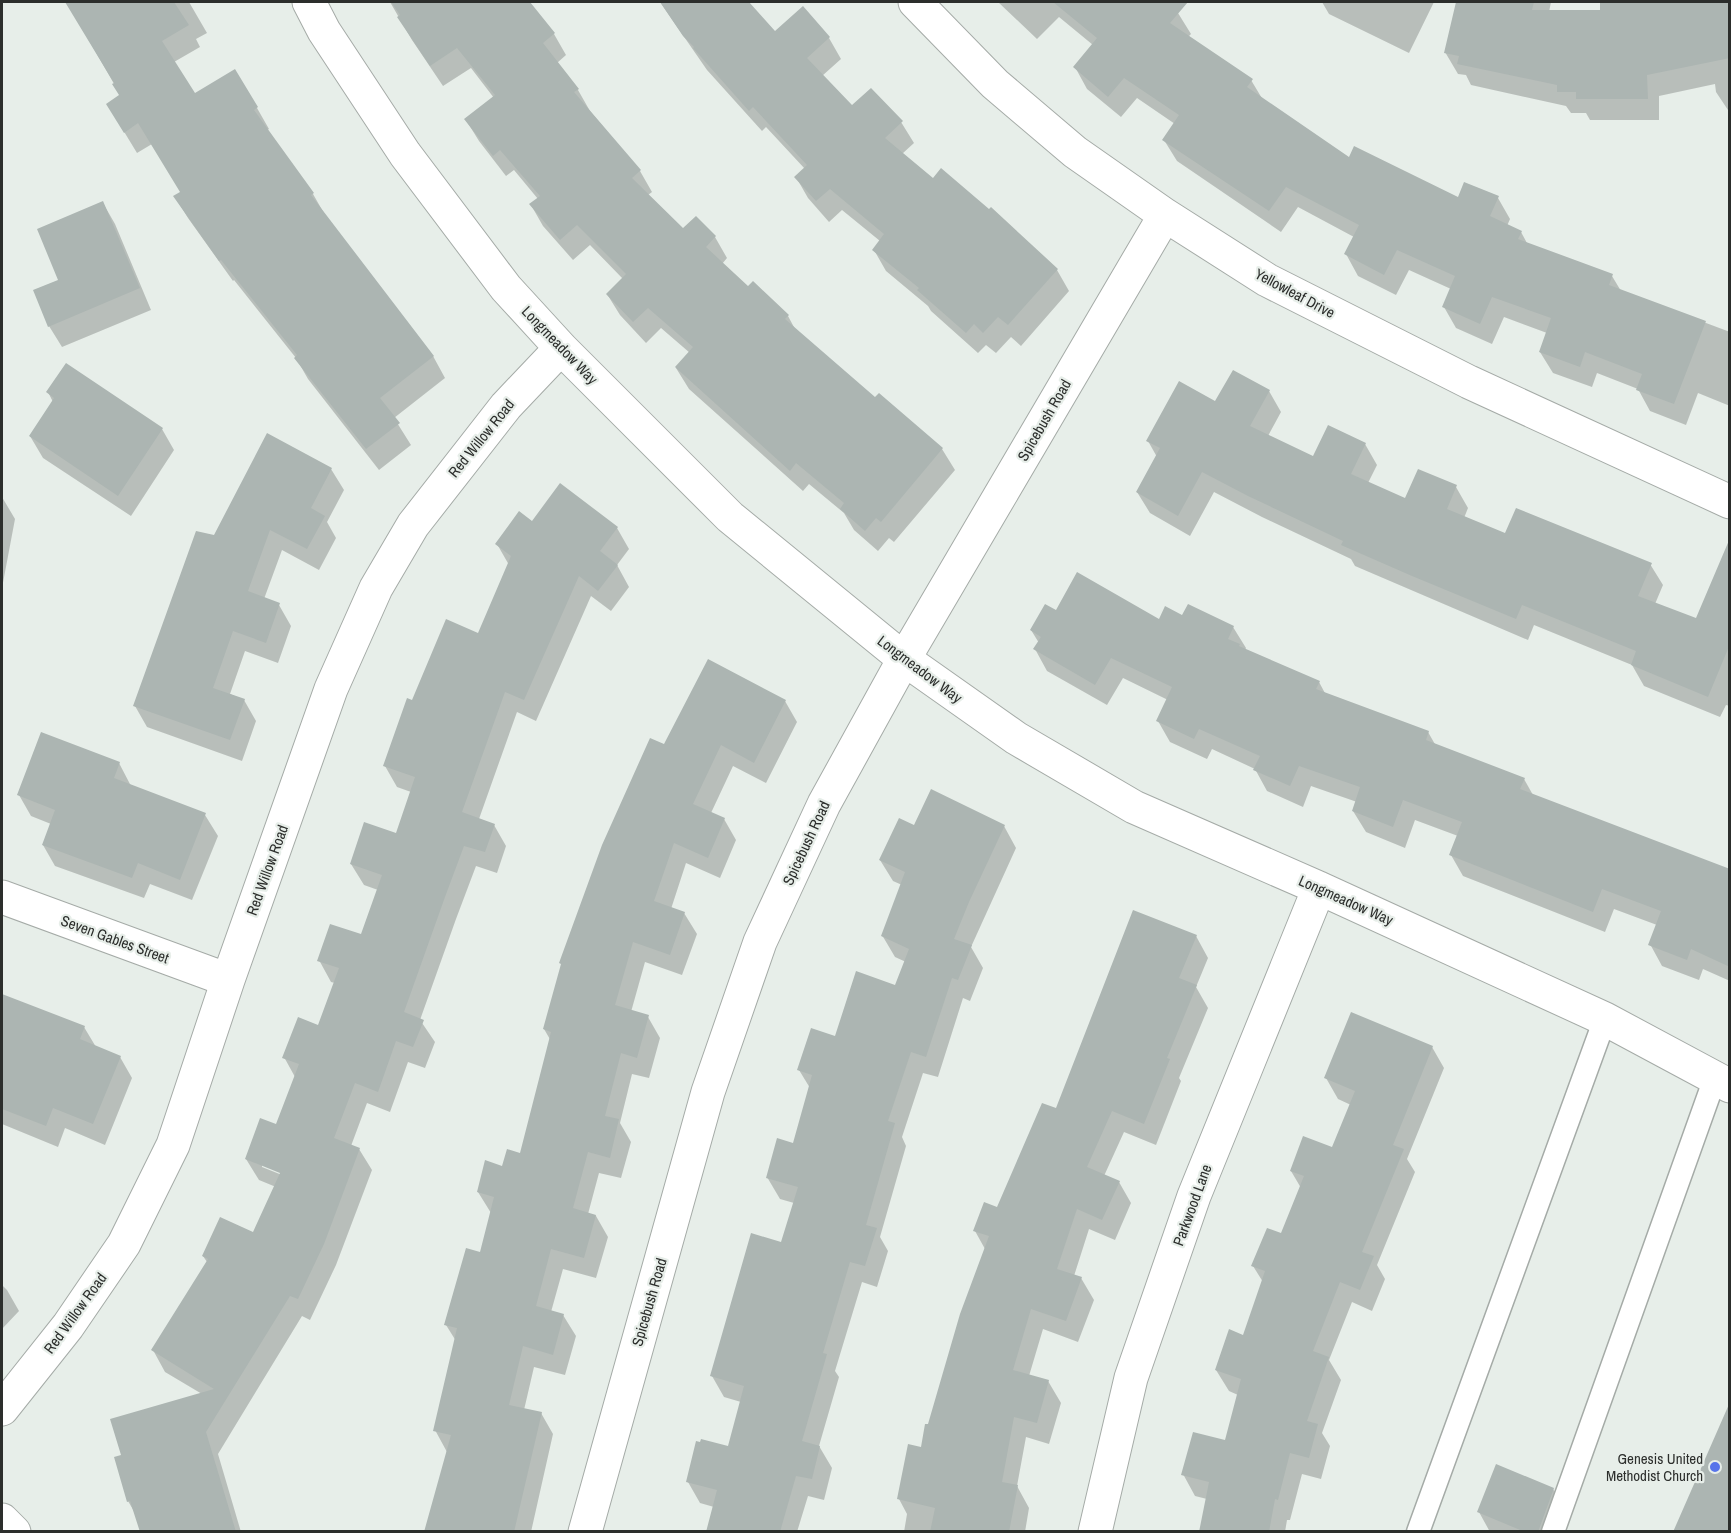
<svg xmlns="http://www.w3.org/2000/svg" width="1731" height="1533" font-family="'Archivo Narrow',sans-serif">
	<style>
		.shadow { fill: #0003; fill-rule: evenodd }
		.building { fill: #acb5b2 }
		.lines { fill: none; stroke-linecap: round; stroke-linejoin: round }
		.service-casing { stroke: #a5aba7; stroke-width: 25 }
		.minor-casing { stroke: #a5aba7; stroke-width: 35 }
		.service { stroke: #fff; stroke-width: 22 }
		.minor { stroke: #fff; stroke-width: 33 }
		.poi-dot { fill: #5774ea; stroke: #e7eee9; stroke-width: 2 }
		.labels { text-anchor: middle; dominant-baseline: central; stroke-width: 4.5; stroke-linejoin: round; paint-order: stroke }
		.street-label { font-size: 15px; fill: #2c2e2c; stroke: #e7eee9 }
		.poi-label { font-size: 15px; fill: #2c2e2c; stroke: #e7eee9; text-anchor: end }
	</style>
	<rect width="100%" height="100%" fill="#e7eee9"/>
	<!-- shadow -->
	<path class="shadow" d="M67,2H189L207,33L196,39L200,47L174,62L194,95L257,108L269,129L267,130L313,194L325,215L433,356L445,378L394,418L411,445L379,470L308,379L296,358L234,280L233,281L188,218L175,197L182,192L152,144L137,153L120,125L121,96Z
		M390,2H519L528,16L535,11L554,34L566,55L557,63L578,90L590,111L640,171L652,192L648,195L683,230L696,218L715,237L727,258L722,264L748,288L788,316L795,329L876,400L942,449L955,470L894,542L889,538L878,551L854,530L844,513L809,484L803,491L689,389L676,368L690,353L661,328L646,343L620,315L607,294L623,279L590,245L573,260L543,226L531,205L538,199L514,170L506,176L479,141L466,120L494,98L471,68L443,86L412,40Z
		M660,2H747L775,33L829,38L841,59L822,76L852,107L901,122L914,143L902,154L933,180L1057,270L1069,291L1021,346L1011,337L996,353L986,345L978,353L931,311L928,306L886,271L874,250L880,241L842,210L829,222L808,198L796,177L805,169L766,127L762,131L707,70Z
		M998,2H1165L1178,13L1191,34L1188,37L1251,80L1263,100L1350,159L1458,199L1498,198L1510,219L1507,226L1521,232L1528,245L1612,276L1621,291L1730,332V406L1698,393L1686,425L1650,411L1638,389L1597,373L1592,387L1553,373L1540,352L1547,333L1504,317L1492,344L1456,328L1444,307L1451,289L1409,270L1396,295L1358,276L1346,254L1354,237L1298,207L1281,232L1177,161L1164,140L1175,124L1137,98L1121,117L1087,89L1075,67L1093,45L1059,17L1037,39Z
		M1322,2H1434L1409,53L1329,14Z
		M1457,2H1551L1549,12H1601V2H1730V113L1716,92L1715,84L1659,96V120H1590L1586,113H1571L1566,106L1471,85L1466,75L1458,74L1445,52Z
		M103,203L115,224L151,310L62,347L49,326L60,280Z
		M1269,391L1281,412L1268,436L1314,458L1365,444L1377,465L1368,483L1406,500L1456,487L1468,508L1464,518L1506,535L1650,564L1663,585L1655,604L1697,620L1730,597V706L1726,705L1720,717L1644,686L1632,665L1534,625L1528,640L1355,566L1351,559L1262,517L1214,492L1190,536L1150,513L1137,492L1157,457L1148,441L1216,403Z
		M48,392L162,429L174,450L131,516L43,458L30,436L53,402Z
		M331,469L344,490L327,522L336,538L319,570L282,550L264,599L279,605L291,626L278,663L245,651L230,694L244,700L256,721L242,761L147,727L135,706L214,537Z
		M2,497L15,519L2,588Z
		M532,523L617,528L629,549L617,565L629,587L611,611L591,596L536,721L517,712L479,819L494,825L506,846L497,873L476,866L456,919L420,1020L435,1042L425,1068L408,1062L390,1112L367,1103L351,1146L359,1149L372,1170L336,1265L310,1320L302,1316L218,1454L241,1532H141L135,1513L128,1501L123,1456L202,1394L165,1372L153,1350L207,1262L203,1256L253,1234L276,1187L259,1180L246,1159L277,1126L295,1077L284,1057L319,1027L335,983L331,982L319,960L362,936L378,890L364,885L351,864L397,835L411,792L397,787L385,766L413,702L479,635L509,565L497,544ZM262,1164L288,1174L287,1177L262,1167Z
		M1056,612L1159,621L1183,617L1233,627L1246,648L1245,650L1319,682L1326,695L1428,732L1436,746L1524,779L1533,795L1730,871V981L1703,969L1699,980L1662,966L1650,944L1657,925L1614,909L1605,932L1463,876L1451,855L1458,836L1415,820L1405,848L1366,832L1353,811L1357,802L1311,786L1303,807L1267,791L1255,769L1212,749L1207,759L1170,742L1158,721L1168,700L1123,678L1107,705L1047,671L1035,649L1039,643L1031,630Z
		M785,701L797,722L766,783L733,766L711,813L724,819L736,840L720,878L686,863L671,909L684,913L697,934L682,975L645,962L631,1012L648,1017L660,1038L649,1078L632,1074L620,1123L631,1142L621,1178L599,1173L588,1214L596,1216L608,1237L596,1278L563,1269L551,1312L563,1315L576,1336L565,1375L534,1367L524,1410L541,1413L553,1434L531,1532H426L447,1452L435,1430L456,1341L446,1325L481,1253L491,1213L478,1192L503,1167L521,1155L551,1041L544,1029L664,746Z
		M119,763L131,786L205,815L218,836L192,900L150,884L144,898L55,866L43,845L51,824L31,816L19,795Z
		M1004,826L1016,848L971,947L983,968L970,1001L963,998L938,1077L923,1073L902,1137L906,1146L880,1237L888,1251L877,1287L862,1282L835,1371L839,1377L819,1446L832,1468L824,1500L808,1496L797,1532H708L714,1507L700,1503L688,1482L729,1447L741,1402L724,1397L712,1376L782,1243L794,1203L780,1199L767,1177L794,1145L810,1088L799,1070L896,986L906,962L895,957L882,935L902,885L893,881L880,860L915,827Z
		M1196,936L1208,958L1196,987L1208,1008L1179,1078L1181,1081L1156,1145L1124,1132L1104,1176L1119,1182L1131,1203L1115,1240L1089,1229L1074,1276L1081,1278L1094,1300L1078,1342L1043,1329L1029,1376L1048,1381L1061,1403L1049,1444L1026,1437L1017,1486L1029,1508L1025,1532H904L907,1514L899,1499L922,1449L985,1249L975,1231L998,1209L1057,1110Z
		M2,995L84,1027L96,1047L120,1057L132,1078L105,1145L65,1128L58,1147L2,1124Z
		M1432,1047L1444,1068L1407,1159L1415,1172L1377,1265L1385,1279L1372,1311L1352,1302L1329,1360L1341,1380L1322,1433L1330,1446L1321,1479L1302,1474L1290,1520H1287L1285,1532H1201L1207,1499L1195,1496L1183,1474L1226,1442L1238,1395L1229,1391L1216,1370L1244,1336L1263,1282L1253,1266L1282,1235L1301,1188L1291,1171L1333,1149L1351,1105L1338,1099L1326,1078Z
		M2,1285L7,1290L19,1311L2,1329Z
		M1553,1489L1566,1510L1558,1532H1490L1479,1512Z"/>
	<!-- building -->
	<path class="building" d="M65,2H174L189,25L162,41L195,93L235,69L258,107L254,110L314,193L311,195L434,356L380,398L400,423L366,449L294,358L297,355L221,260L219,261L173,196L180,192L138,123L124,133L106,104L119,95L112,84L114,83Z
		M391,2H530L555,33L543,43L579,89L574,92L641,170L632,178L683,228L696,216L716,236L706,247L748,286L753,281L789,315L785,319L875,397L879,393L943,448L881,522L876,518L865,531L840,509L844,503L796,463L790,471L675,367L693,347L648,308L633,322L606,294L626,274L577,225L560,240L529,204L540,196L500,150L493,156L464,119L495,95L457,48L430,66L397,17L400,15Z
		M660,2H749L775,31L803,6L830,37L807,58L852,105L871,88L903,121L885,138L933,178L941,168L989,209L991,207L1058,269L1008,325L998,317L983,333L974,324L966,333L917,290L919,288L872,250L884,234L830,189L816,201L794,177L807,165L753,107L749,111L693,48L694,47L683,36Z
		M1053,2H1188L1170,23L1253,79L1247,87L1349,157L1354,146L1458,197L1464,182L1499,196L1490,216L1522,231L1518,239L1613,274L1609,285L1706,321L1674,404L1636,390L1642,374L1585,352L1580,367L1539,352L1551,318L1492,297L1480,324L1442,307L1455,276L1397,250L1384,275L1344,254L1359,225L1286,187L1269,211L1162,140L1179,115L1124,78L1108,97L1073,67L1097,38Z
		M1456,2H1534L1532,10H1600V2H1730V58L1647,75L1648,99H1576V92H1557V85L1457,64L1459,56L1444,53Z
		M103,201L140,288L48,327L33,290L58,280L37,229Z
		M66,363L163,428L118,496L29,436L54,398L46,392Z
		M1233,370L1270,390L1250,426L1313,456L1328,425L1366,443L1351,474L1405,498L1418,469L1457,485L1447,509L1505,533L1516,508L1652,563L1638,596L1696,618L1730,538V644L1708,697L1631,665L1636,651L1522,605L1516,619L1412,576L1341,545L1343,541L1248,496L1202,472L1178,516L1136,492L1160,448L1146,441L1179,381L1215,401Z
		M267,433L332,468L311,508L325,516L307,549L270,530L248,591L280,603L266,643L233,631L213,688L245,699L230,740L133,706L196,531L214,535Z
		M560,483L618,527L600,551L618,565L598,591L579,576L524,700L505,692L462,812L495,824L485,852L464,846L445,897L404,1012L424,1020L413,1047L396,1041L378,1092L355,1083L334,1138L360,1148L324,1244L298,1299L290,1296L206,1432L236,1532H140L130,1501L127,1502L114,1457L121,1455L110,1419L214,1389L151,1350L208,1259L202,1256L220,1217L253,1232L280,1173L245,1159L260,1118L276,1124L299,1064L282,1058L298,1017L318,1025L339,968L317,961L330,924L361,934L382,875L350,864L364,822L396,833L415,777L383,766L407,698L412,700L446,619L478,633L511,556L495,544L519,511L532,521Z
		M1077,572L1159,619L1165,606L1182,615L1188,604L1234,626L1228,639L1240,644L1239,646L1320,681L1316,689L1429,731L1426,740L1525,778L1520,789L1730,869V967L1691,949L1687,960L1648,945L1661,911L1602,889L1593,912L1449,855L1462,822L1403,800L1393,827L1352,811L1360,787L1299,766L1290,786L1253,770L1260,756L1199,729L1194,739L1156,721L1172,687L1111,658L1095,685L1033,649L1041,637L1030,630L1045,604L1056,610Z
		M708,659L786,700L754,763L721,745L693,804L725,818L708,858L674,843L654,901L685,912L670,955L633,942L615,1005L649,1015L637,1058L621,1053L605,1116L619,1119L610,1158L588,1152L573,1208L596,1215L584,1258L551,1249L536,1306L564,1314L553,1355L523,1346L509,1405L542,1412L514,1532H424L451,1435L433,1431L457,1328L444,1325L466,1248L480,1252L494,1197L477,1192L485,1160L502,1166L507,1149L520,1153L551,1032L543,1029L561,964L559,963L602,845L650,738L664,744Z
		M41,732L120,762L114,778L206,813L180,880L138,863L132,878L42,845L55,810L17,795Z
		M931,789L1005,825L969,902L954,939L972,945L958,980L952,978L926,1057L911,1052L888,1121L895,1123L866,1225L877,1228L865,1266L850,1262L823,1353L827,1354L802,1441L820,1446L812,1479L796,1476L780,1532H706L717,1490L686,1482L696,1441L700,1442L701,1439L728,1446L744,1386L710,1376L751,1233L781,1242L798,1187L766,1178L777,1138L793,1143L812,1075L797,1070L811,1028L835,1036L856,971L895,985L909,949L881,936L905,872L879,860L899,818L914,825Z
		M1133,910L1197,935L1179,978L1197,985L1167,1058L1170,1059L1144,1124L1112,1111L1087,1167L1120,1181L1102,1220L1077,1209L1057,1269L1082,1277L1066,1321L1031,1309L1013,1370L1049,1380L1037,1423L1014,1417L1002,1482L1018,1485L1009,1532H930L935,1508L897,1499L908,1444L921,1447L925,1424H928L960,1314L989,1236L973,1231L984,1202L997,1207L1042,1103L1056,1108Z
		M2,994L85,1026L80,1039L121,1056L93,1124L53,1108L46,1126L2,1109Z
		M1351,1012L1433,1046L1393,1145L1404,1149L1362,1252L1374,1256L1360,1290L1340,1282L1313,1351L1329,1357L1307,1421L1318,1424L1309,1458L1290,1453L1278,1500L1275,1499L1269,1532H1199L1209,1482L1181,1475L1193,1432L1225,1440L1241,1379L1215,1370L1229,1329L1243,1335L1265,1271L1251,1266L1267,1228L1281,1233L1304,1176L1290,1171L1303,1136L1332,1147L1355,1091L1324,1078Z
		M1730,1402V1532H1673Z
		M1496,1464L1554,1488L1538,1532H1525L1477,1512Z"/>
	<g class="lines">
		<defs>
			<path id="service" d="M1418,1532L1605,1019
				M1553,1532L1715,1078"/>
			<path id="minor" d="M309,2L324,31L405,154L506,288L561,348L730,517L904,659L1016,738L1134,807L1319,888L1605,1019L1730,1086
				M915,2L995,84L1075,152L1165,215L1267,280L1469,382L1730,502
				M2,897L228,980
				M2,1409L68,1326L124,1244L173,1145L228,980L331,689L376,588L413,525L506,406L561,348
				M2,1520L14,1532
				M585,1532L708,1092L760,942L824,804L904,659L1165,215
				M1095,1532L1131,1378L1194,1196L1319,888"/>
		</defs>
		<!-- service casing -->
		<use href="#service" class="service-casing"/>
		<!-- minor casing -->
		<use href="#minor" class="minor-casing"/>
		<!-- service -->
		<use href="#service" class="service"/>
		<!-- minor -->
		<use href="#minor" class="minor"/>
	</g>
	<!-- markers -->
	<circle class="poi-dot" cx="1715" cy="1467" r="6"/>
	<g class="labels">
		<!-- street labels -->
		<g class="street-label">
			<text transform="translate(1295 293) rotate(28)">Yellowleaf Drive</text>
			<text transform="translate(560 345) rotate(46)">Longmeadow Way</text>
			<text transform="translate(1044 420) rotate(-60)">Spicebush Road</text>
			<text transform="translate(481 438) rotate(-51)">Red Willow Road</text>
			<text transform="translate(920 669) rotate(37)">Longmeadow Way</text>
			<text transform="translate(806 843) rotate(-65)">Spicebush Road</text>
			<text transform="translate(267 870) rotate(-70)">Red Willow Road</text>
			<text transform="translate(1346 900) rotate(24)">Longmeadow Way</text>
			<text transform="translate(115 939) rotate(20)">Seven Gables Street</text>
			<text transform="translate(1192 1205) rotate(-70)">Parkwood Lane</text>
			<text transform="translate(649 1302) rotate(-74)">Spicebush Road</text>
			<text transform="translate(75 1313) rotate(-54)">Red Willow Road</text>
		</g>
		<!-- poi labels -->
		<g class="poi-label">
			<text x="1703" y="1458">Genesis United<tspan x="1703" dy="17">Methodist Church</tspan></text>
		</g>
	</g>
	<!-- border -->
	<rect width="1731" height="1533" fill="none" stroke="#2c2e2c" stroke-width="6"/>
</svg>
